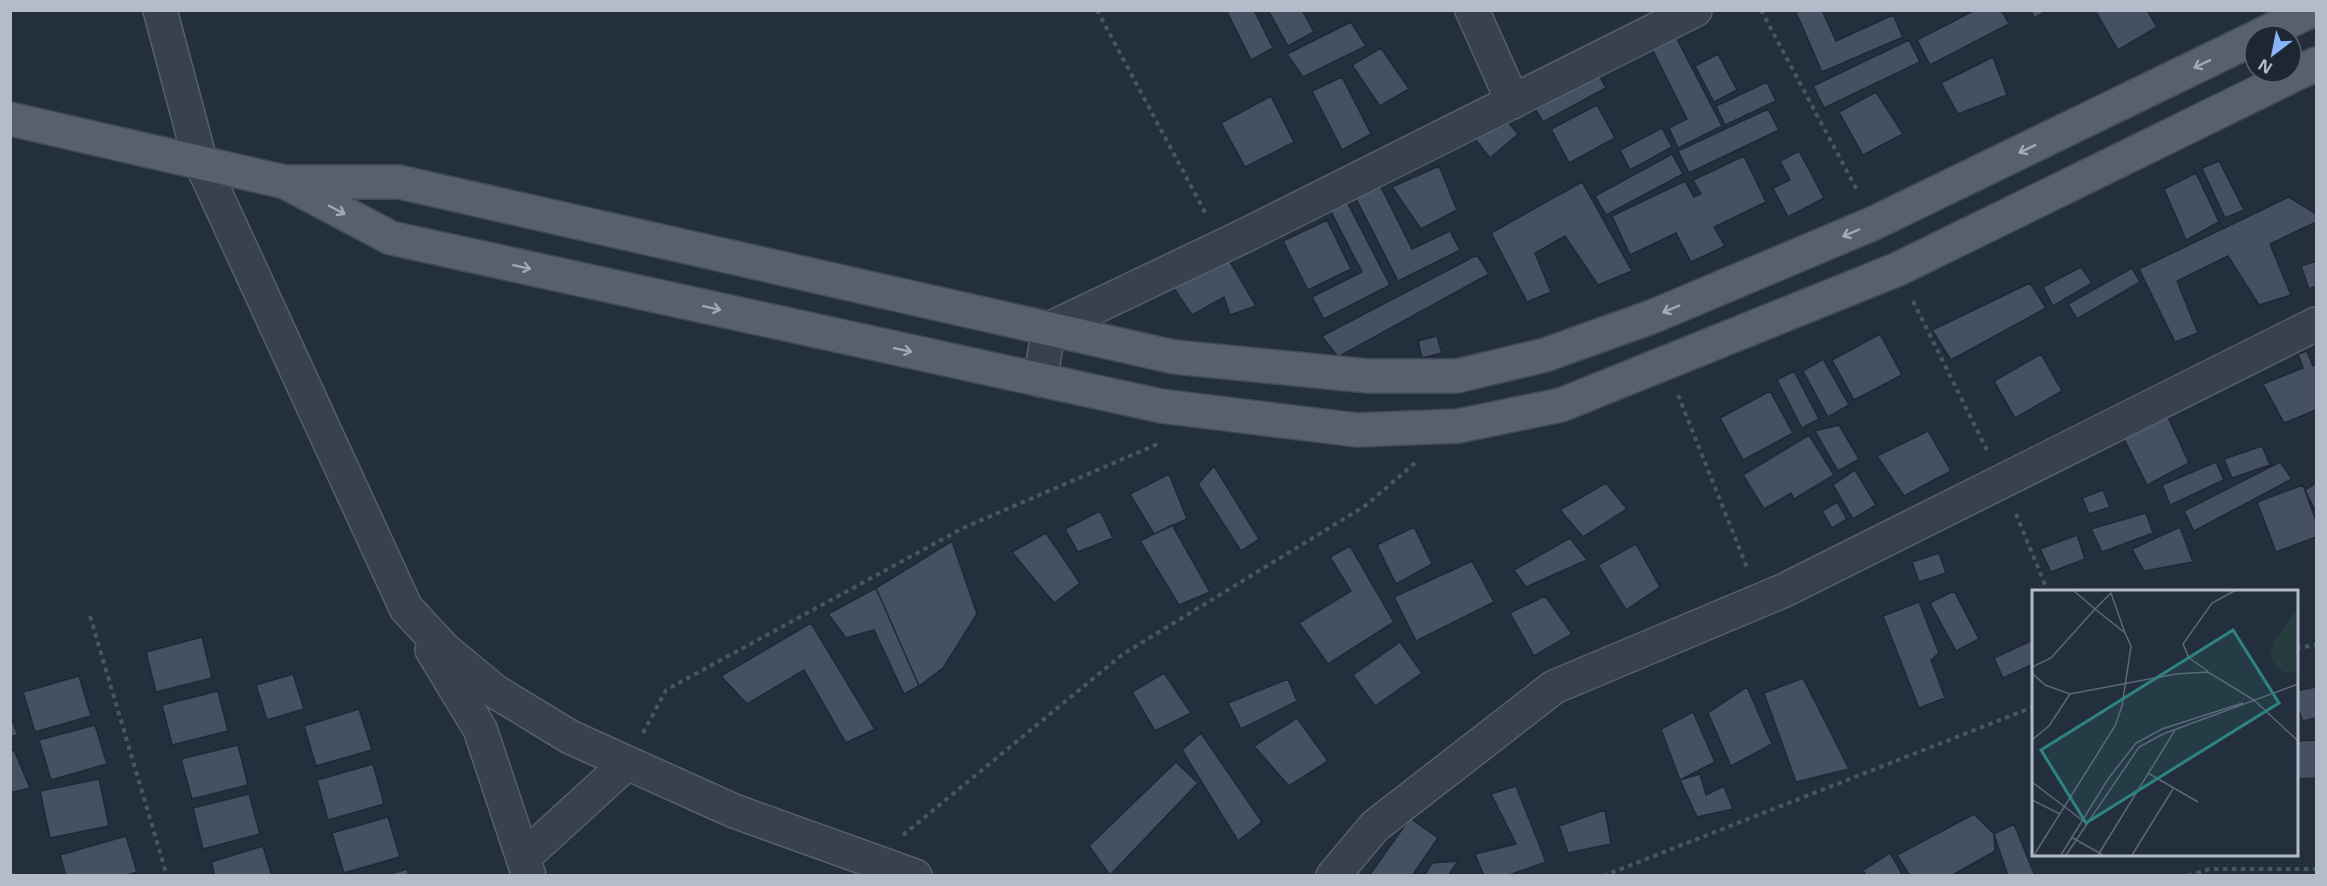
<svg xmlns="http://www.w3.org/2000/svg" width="2327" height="886" font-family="'Open Sans',sans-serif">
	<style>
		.building { fill: #455162; stroke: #1f2835; stroke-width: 1.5 }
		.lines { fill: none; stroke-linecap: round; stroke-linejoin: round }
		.minor-casing { stroke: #565f6c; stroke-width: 36 }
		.major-casing { stroke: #414a57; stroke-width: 36 }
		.path { stroke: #44595c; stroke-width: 4; stroke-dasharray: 4.5 4.5; stroke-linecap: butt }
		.minor { stroke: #38414e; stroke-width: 33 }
		.major { stroke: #56606e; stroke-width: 33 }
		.oneway { stroke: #a1aab7 }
		.inset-road { fill: none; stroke: #5e6776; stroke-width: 1.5 }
		.view { fill: #308480; fill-opacity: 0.15; stroke: #308480; stroke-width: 3 }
		.inset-edge { fill: none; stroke: #b4bcc9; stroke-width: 3 }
	</style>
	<rect width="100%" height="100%" fill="#242f3e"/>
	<!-- building -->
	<path class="building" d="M1226,10H1254L1273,48L1251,60Z
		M1268,10H1302L1314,32L1288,46Z
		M1795,10H1822L1836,41L1893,15L1903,37L1822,72Z
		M1975,10H2001L2009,24L1930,65L1917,40Z
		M2031,10H2049L2034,18Z
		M2095,10H2147L2157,27L2118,50Z
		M1351,22L1366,46L1303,77L1287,54Z
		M1676,37L1722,126L1678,148L1669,128L1687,119L1652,49Z
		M1909,40L1920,62L1824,108L1813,86Z
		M1381,48L1409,89L1380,106L1352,65Z
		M1718,54L1737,90L1714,102L1695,66Z
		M1993,57L2007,95L1958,114L1941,83Z
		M1596,69L1606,88L1543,122L1532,104Z
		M1342,77L1371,134L1342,150L1312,91Z
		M1767,82L1776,101L1725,125L1716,106Z
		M1876,92L1903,134L1863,155L1839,112Z
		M1271,96L1294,142L1245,167L1221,123Z
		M1597,105L1615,138L1569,163L1551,129Z
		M1768,109L1779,130L1689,173L1678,151Z
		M1502,115L1518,134L1490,158L1475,139Z
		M1662,128L1672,147L1630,170L1620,150Z
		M1799,151L1824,198L1788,217L1773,188L1790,180L1780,161Z
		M1672,154L1683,174L1606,215L1595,196Z
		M1744,156L1766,202L1714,227L1725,246L1691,262L1676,233L1630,255L1612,216L1685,181L1694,197L1701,194L1693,180Z
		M2219,161L2244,210L2225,218L2202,168Z
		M1439,166L1457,210L1421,229L1392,187Z
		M2196,173L2219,222L2186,240L2164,189Z
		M1377,179L1412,249L1450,231L1460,250L1398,281L1352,191Z
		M1582,182L1632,271L1598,285L1565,236L1535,253L1551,292L1527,302L1491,233Z
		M2289,197L2316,214V227L2314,223L2270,244L2291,295L2259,305L2228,256L2177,281L2198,333L2175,342L2139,269Z
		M1346,200L1390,285L1324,319L1312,297L1362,272L1329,208Z
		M1327,220L1351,269L1308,290L1283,241Z
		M1225,253L1256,306L1230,315L1224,297L1192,315L1173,287Z
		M1477,255L1489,274L1338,357L1322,336Z
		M2316,261V286L2309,289L2301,266Z
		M2081,267L2092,283L2053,306L2043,287Z
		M2132,268L2140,282L2077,319L2068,304Z
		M2030,283L2046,308L1951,360L1932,330Z
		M1880,334L1902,375L1854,400L1832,360Z
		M1437,336L1442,353L1422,358L1418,341Z
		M2307,351L2313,366L2316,364V410L2284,423L2263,384L2303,368L2298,354Z
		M2041,354L2062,391L2015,418L1994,381Z
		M1823,359L1849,405L1828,417L1803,371Z
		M1794,371L1819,419L1802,428L1777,380Z
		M1770,391L1793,433L1743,460L1720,418Z
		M2168,417L2189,463L2147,485L2122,435Z
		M1839,425L1859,459L1838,471L1815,431Z
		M1928,431L1951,471L1904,496L1877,456Z
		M1809,435L1834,475L1794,499L1791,493L1764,509L1743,475Z
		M2262,446L2270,465L2232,478L2224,459Z
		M2216,462L2224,480L2170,505L2162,485Z
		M2280,462L2292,479L2194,531L2184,511Z
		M1214,466L1259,539L1241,551L1198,484Z
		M1855,470L1876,505L1853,519L1833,485Z
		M1169,474L1187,519L1154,534L1130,494Z
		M1606,483L1627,509L1583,537L1560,510Z
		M2316,483V512L2305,490Z
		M2303,485L2316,521V537L2276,552L2257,502Z
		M2103,490L2110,507L2089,514L2082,498Z
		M1837,502L1847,519L1832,528L1822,511Z
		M1100,511L1113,538L1078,552L1065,529Z
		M2146,513L2153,533L2102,552L2091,529Z
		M1172,525L1210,592L1179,605L1140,541Z
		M1414,527L1432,564L1396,584L1377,545Z
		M2180,527L2193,562L2144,571L2132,549Z
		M1046,533L1080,583L1054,603L1012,552Z
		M2077,535L2085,559L2051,572L2040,549Z
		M1570,538L1587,560L1526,587L1514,570Z
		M952,541L977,614L943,668L919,686L876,588Z
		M1636,544L1660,587L1626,610L1598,565Z
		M1350,546L1394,622L1328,664L1299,623L1351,591L1330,557Z
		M1939,553L1946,573L1919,582L1912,562Z
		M1472,561L1494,602L1416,641L1394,597Z
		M876,588L919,686L904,694L874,630L846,638L828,614Z
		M1954,591L1979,639L1956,651L1930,603Z
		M1545,596L1572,634L1534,656L1510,613Z
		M1919,602L1939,653L1931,660L1945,698L1919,708L1883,616Z
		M811,623L875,729L846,743L804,670L747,704L721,676Z
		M202,637L212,678L156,692L146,652Z
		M2033,640V664L2003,678L1994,658Z
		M1400,642L1422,673L1375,706L1353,675Z
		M1164,673L1191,713L1155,731L1132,692Z
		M293,674L304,709L267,720L256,685Z
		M79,676L91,716L35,732L23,692Z
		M1803,678L1849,769L1796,782L1764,693Z
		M1288,679L1297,701L1241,729L1228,703Z
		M1747,687L1772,744L1731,766L1708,713Z
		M2316,687V718L2303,721L2296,705V691Z
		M218,691L228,731L172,745L162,705Z
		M359,709L372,750L316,766L304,726Z
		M1693,712L1715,762L1680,780L1661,729Z
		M10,716L18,735L10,737Z
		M1297,718L1328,761L1289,786L1254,746Z
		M95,725L107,764L51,780L39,740Z
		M1201,733L1262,822L1238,841L1182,750Z
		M2316,740V778L2299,779L2296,769V741Z
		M238,745L248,785L192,799L181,759Z
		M14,750L30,788L10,793V751Z
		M1176,762L1198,783L1110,875L1089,846Z
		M373,764L384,804L328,820L317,780Z
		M1700,774L1706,795L1724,786L1733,809L1697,817L1680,780Z
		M99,779L109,826L50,838L40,791Z
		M1516,786L1546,862L1506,876H1484L1475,854L1516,844L1491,794Z
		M249,794L260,834L203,849L193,808Z
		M1605,810L1611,844L1568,853L1559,826Z
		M1974,814L1994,834L1995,851L1951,876H1910L1897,855Z
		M388,817L400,857L344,873L332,833Z
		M1410,818L1438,838L1412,876H1369Z
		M2014,824L2035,876H2008L1994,834Z
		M126,836L137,872L124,876H66L60,855Z
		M263,846L272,876H215L211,862Z
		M1890,853L1903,876H1866L1863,870Z
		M1458,861L1448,876H1424L1432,863Z
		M407,869L409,876H384Z"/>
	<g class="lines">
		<defs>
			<path id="minor" d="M160,10L200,160L406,608L444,649L496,692L570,737L734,811L915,876
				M1472,10L1513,102
				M1040,380L1049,329L1248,234L1695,10
				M432,650L480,729L529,876
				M523,858L627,763
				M1333,876L1375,826L1554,687L1785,590L2316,324"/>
			<path id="major" d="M2259,36L2312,10
				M10,119L285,182L391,238L1161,406L1357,430L1458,426L1561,405L1898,269L2316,64
				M290,182H399L1174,357L1368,376H1457L1545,355L1654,316L1874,223L2255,38"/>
		</defs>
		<!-- minor casing -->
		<use href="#minor" class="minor-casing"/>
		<!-- major casing -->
		<use href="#major" class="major-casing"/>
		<!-- path -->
		<path class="path" d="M1097,10L1207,216
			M1761,10L1858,192
			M1913,301L1987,450
			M1678,395L1748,570
			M2016,514L2048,592
			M90,616L167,876
			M2296,648L2316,645
			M643,733L666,690L963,528L1160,443
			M903,835L1123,654L1365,506L1415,463
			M1603,876L2033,707
			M2188,876L2209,869H2316"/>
		<!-- minor -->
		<use href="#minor" class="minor"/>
		<!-- major -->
		<use href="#major" class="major"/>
	</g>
	<!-- one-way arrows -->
	<defs><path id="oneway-shaft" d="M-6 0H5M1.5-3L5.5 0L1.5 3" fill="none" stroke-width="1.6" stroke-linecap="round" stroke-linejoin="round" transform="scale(1.5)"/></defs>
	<g class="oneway">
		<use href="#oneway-shaft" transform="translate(2202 64) rotate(154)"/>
		<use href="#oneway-shaft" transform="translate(2027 149) rotate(154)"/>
		<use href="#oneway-shaft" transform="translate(337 210) rotate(28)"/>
		<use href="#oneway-shaft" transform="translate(1851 233) rotate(157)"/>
		<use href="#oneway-shaft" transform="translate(522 267) rotate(12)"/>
		<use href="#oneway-shaft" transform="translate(712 308) rotate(12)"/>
		<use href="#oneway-shaft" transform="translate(1671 309) rotate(157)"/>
		<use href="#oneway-shaft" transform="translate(903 350) rotate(12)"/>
	</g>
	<!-- overview -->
	<g transform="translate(2032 590)">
		<rect width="266" height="266" fill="#242f3e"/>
		<path d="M265,20V82L253,83L243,76L238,65L241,52Z" fill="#263c3f"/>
		<path class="inset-road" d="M0,77L19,68L63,19L42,1M176,81L157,68L151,54L180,13L202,1M0,83L13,95L38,104L144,84L176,82L222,110L266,151M0,150L17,136L38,104M116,183L166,212M0,192L54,233M0,210L28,224M39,247L71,265M2,265L83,136L90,116L99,56L93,43L63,19L79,3L93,43M29,265L76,189L104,153L130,139L211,113M34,265L107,157L131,144L266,94M66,265L143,140M100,265L141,199"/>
		<path class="view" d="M201,40L247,113L54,233L9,160Z"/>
		<rect width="266" height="266" class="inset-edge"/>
	</g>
	<!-- border -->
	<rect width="2327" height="886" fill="none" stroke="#b4bcc9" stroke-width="24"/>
	<!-- north arrow -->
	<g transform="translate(2273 54) rotate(212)"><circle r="28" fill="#1d2633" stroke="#59626f" stroke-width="1.5"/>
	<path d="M0-4.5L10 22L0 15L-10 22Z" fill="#8ab4f8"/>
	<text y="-9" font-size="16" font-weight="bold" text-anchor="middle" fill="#b4bcc9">N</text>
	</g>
</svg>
